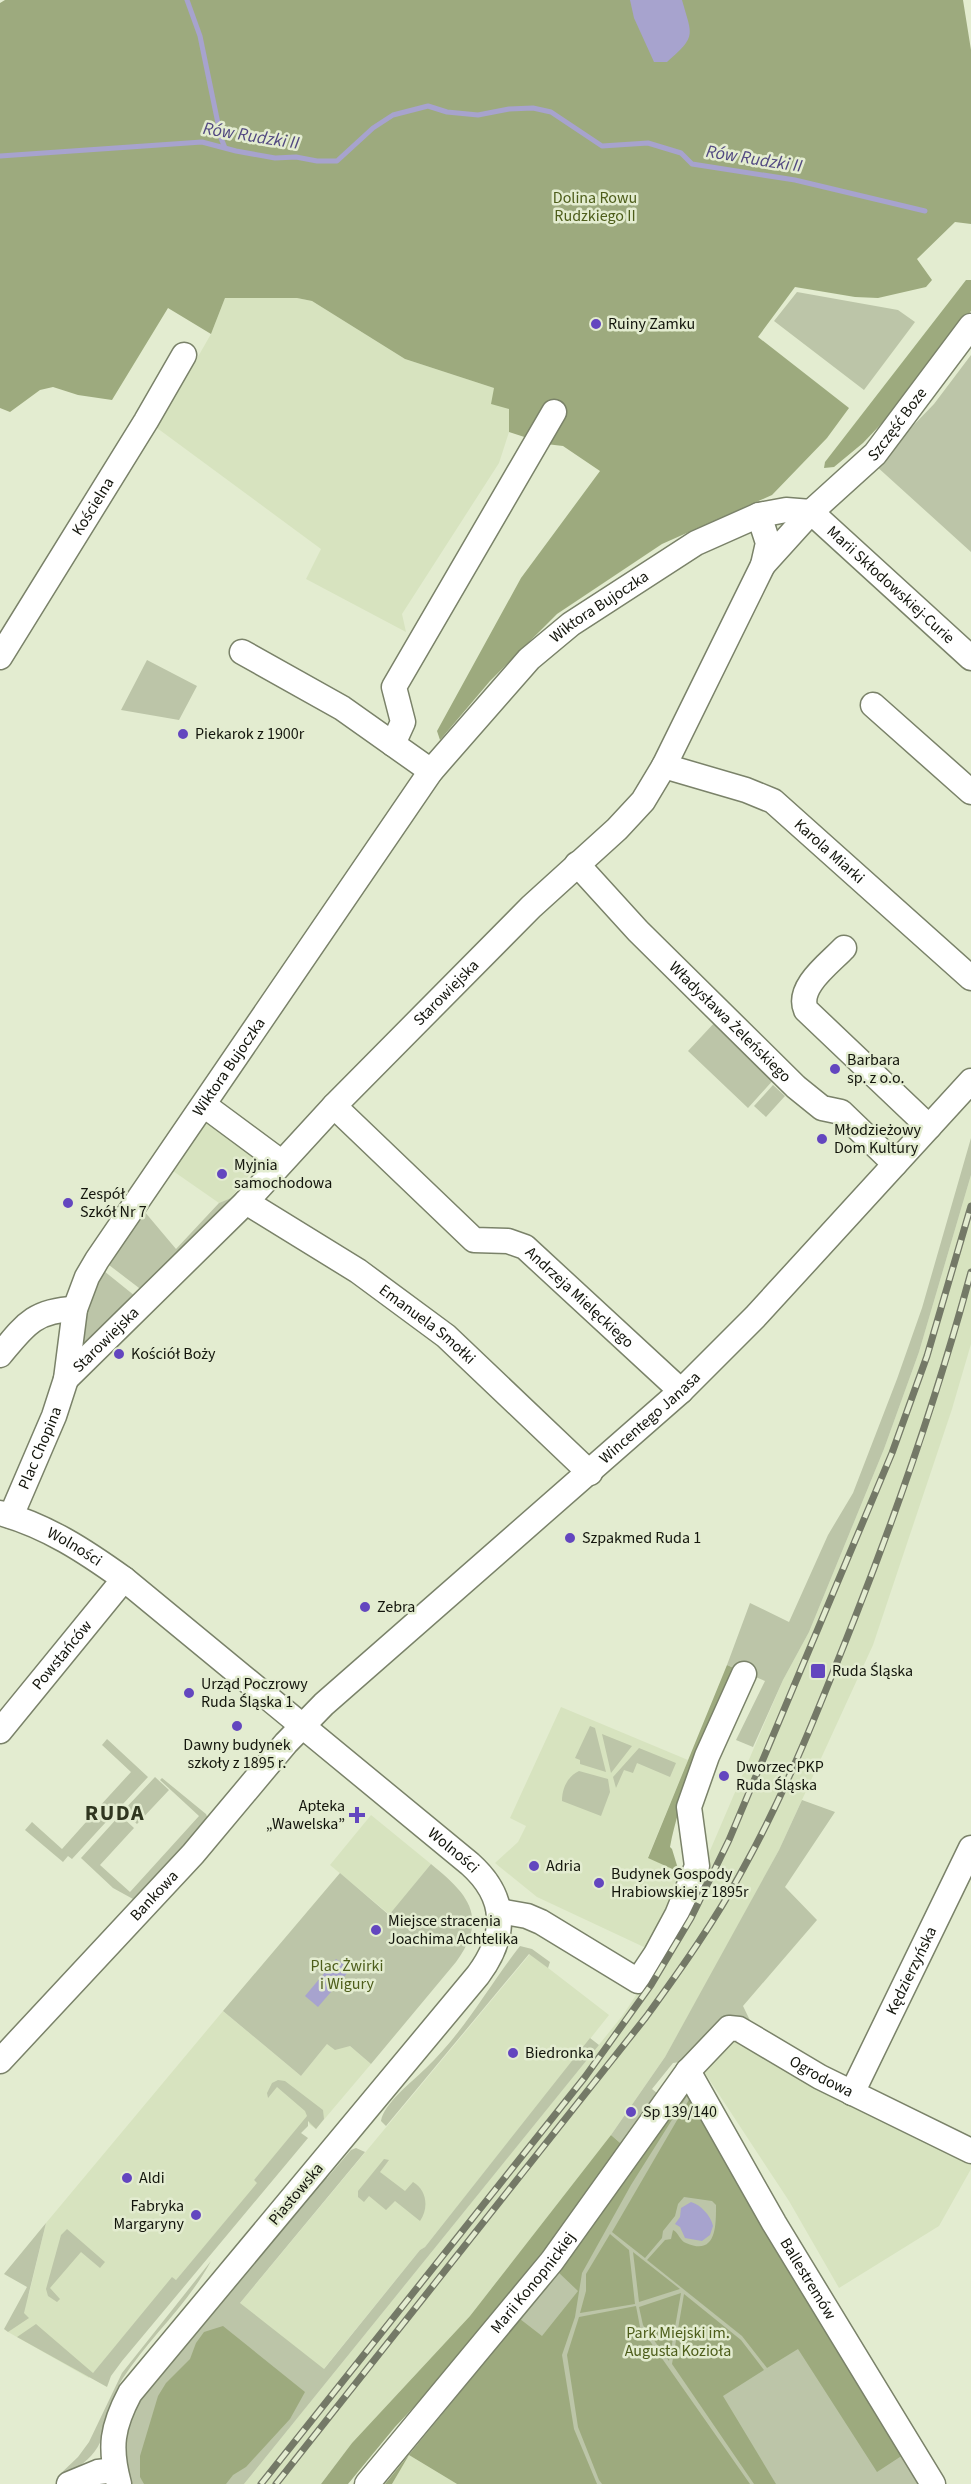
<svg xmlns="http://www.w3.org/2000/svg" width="971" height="2484" font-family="'Source Sans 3',sans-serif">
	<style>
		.built { fill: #d7e3bf }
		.green { fill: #bcc5a8 }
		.forest { fill: #9daa7e }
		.water { fill: #a7a3ce }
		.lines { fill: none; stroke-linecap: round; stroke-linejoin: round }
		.stream { stroke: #a7a3ce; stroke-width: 5 }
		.minor-casing { stroke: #7a8269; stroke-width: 27 }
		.minor { stroke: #fff; stroke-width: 24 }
		.rail-casing { stroke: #747967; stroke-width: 7 }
		.rail { stroke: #e3ecd0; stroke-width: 4.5; stroke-dasharray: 14; stroke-linecap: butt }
		.poi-dot { fill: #6346bf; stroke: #e3ecd0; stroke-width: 2 }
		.labels { text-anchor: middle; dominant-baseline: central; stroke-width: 5; stroke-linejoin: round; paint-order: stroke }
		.park-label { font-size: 16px; fill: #4d5d1a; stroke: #e3ecd0 }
		.poi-label { font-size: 16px; fill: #13150c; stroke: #e3ecd0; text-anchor: start }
		.street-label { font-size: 16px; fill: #13150c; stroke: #e3ecd0 }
		.water-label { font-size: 18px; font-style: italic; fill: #514881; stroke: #e3ecd0 }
		.district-label { font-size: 22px; font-weight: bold; letter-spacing: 1.5px; fill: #303620; stroke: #e3ecd0 }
	</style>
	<rect width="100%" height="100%" fill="#e3ecd0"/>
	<!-- built -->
	<path class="built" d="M225,298H297L312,301L405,359L494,388L509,409V432L499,463L402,614L406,632L306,579L321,549L157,428L211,334Z
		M207,1121L262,1159L231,1198L219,1203L173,1171Z
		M971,1175V1344L952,1409L873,1645L779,1850L712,1973L665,2057L611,2135L470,2316L352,2443L321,2484H244L623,2015L654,1968L703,1867L783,1680L809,1632L884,1449L919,1352Z
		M561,1707L688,1760L648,1857L679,1872L668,1913L646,1948L537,1897L495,1863L518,1842L526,1826L510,1818Z
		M371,1815L431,1864L390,1915L330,1865Z
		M530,1954L609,2015L425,2247L420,2250L305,2392L237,2301L240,2303Z
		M223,2011L301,2076L327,2044L350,2046L371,2064L316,2129L309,2124L308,2116L254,2180L258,2183L176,2280L172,2278L89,2378L8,2332L29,2294L46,2223Z
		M737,2034L883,2121L971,2164V2169L939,2226L839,2288L789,2201L699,2064Z
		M409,2455L457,2484H392Z"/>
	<!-- green -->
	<path class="green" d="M797,292L898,310L915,322L864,390L774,321Z
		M971,355V552L875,465L934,404Z
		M147,660L197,686L179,720L121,710Z
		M716,1021L776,1077L748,1108L688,1051Z
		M773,1085L785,1096L766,1117L754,1106Z
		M971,1138V1175L919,1352L884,1449L809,1632L783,1680L753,1747L736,1740L765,1681L727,1665L750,1603L789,1622L828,1535L853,1493L897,1379L922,1308Z
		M231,1198L143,1291L109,1265L144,1211L176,1249L219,1203Z
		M104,1271L135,1296L84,1349L80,1343L81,1335L97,1283Z
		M590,1726L595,1728L606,1772L580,1764V1760L575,1758Z
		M602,1734L632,1746L611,1773Z
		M107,1739L148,1777L109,1819L98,1808L131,1772L102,1745Z
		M639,1748L676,1763L670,1777L637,1763L633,1773L624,1770L616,1788L613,1777Z
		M579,1771L608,1779L610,1792L601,1816L562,1801C562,1788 568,1776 579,1771Z
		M155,1777L169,1790L137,1824L123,1811Z
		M162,1778L206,1814L208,1819L133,1899L113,1888L81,1858L120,1815L134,1828L100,1865L130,1892L199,1816L160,1780Z
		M802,1800L835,1812L785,1887L817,1920L743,2006L759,2039L735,2023L692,2060L673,2063L652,2089L663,2098L625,2147L611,2135L665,2057L779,1850Z
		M95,1812L106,1822L72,1859L68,1856L63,1862L25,1830L32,1822L62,1849Z
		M431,1864C468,1894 489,1917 456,1962L371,2064L350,2046L335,2050L327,2044L301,2076L223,2011L340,1873L389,1915Z
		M520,1946L532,1949L550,1962L548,1968L529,1954L386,2126L381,2121C384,2103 413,2081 425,2069C465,2031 487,1988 520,1946Z
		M590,2038L599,2045L244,2484H130C122,2440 124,2434 142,2394L323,2175L327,2178L351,2150L356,2148L365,2152L240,2303L324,2369L420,2250L425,2247Z
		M278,2080L285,2081L323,2110L324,2119L316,2129L308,2121V2126L301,2133L308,2138L122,2361L111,2376L107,2387L17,2337L36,2324L93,2373L172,2277L176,2280L257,2183L254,2180L307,2116L305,2111L277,2087L268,2098L267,2093L272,2083Z
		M690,2086L924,2484H457L520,2319L606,2206Z
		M384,2159L389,2160L380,2172L405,2191L413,2182C427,2190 429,2208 420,2221L395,2201L386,2210L369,2196L364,2202L358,2197V2191Z
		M46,2223L24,2313L29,2318L8,2332L4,2329L27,2287L4,2274Z
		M67,2229L105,2262L100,2268L81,2252L50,2288L60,2299L57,2302L48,2296L46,2289L61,2235Z
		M211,2261C188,2304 150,2337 123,2378C108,2400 110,2431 95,2451C86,2464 72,2470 59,2478L57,2477L78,2457L89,2442L122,2373Z"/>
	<!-- forest -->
	<path class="forest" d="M5,0H963L971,50V224L955,222L917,259L932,280L926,287L878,298L855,297L795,287L758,337L849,408L827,438L772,495L662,544L557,614L490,681L440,740L437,731L521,578L600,471L563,446L546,444L509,432V409L491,404L494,388L405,359L312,301L297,298H225L211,334L168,308L112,400L78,395L53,387L40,390L10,412L0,408V3Z
		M966,280H971V311L883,422L863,443L834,467L824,468L825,462Z
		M727,1665L741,1671C712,1729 682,1784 670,1847L672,1849L679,1872L648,1858Z
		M690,2086L692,2088L631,2185L582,2273L575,2317L562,2355L574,2429L597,2484H457L409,2455L392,2484H385L520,2319L542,2336L578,2291L557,2271Z
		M694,2091L906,2453L877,2472L798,2349L767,2368L742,2336L647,2260L665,2240L671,2239L673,2230C679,2233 680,2241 686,2243C717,2257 716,2224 716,2205L712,2201L684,2197L678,2204L675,2216L663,2231L662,2238L645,2258L612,2232Z
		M611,2135L625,2147L500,2313L462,2356L395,2427L348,2484H321L352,2443L470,2316Z
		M610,2234L629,2250L635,2304L580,2313L586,2291V2274Z
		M633,2252L680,2289L639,2302Z
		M681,2293L669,2361L643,2325L639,2307Z
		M684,2294L741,2340L764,2370L723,2396L776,2484H754L672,2364Z
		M636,2306L640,2327L750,2484H602L599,2480L578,2427L567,2355L579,2317Z
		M223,2326L305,2392L290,2419L246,2467L233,2475L226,2484H144L140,2477V2456L158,2396L166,2383L190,2359L196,2343L204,2332Z"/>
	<!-- water -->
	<path class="water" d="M630,0H682C692,36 697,36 667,62H654L634,18Z
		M336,1959L344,1964L349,1971L318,2007L305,1996Z
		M691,2202C701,2205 711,2216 713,2226L710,2235L702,2241L685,2238L680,2227L675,2224L680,2217L681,2208Z"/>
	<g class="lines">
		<!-- stream -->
		<path class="stream" d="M187,0L200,36L221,138L225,148
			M0,156L202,142L236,151L275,158L296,157L317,161H337L373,128L393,115L428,106L447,112L478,115L509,109L533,108L551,112L602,146L648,143L681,153L692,164L795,180L925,211"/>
		<defs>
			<g id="minor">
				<path id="s1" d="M811,512L971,658"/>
				<path id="s2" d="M763,565L811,512L875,454L971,326"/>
				<path d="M242,652L342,708L431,771"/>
				<path id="s3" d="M0,657L146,421L184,355"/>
				<path d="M873,705L971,792"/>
				<path d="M393,744L403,722L394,687L554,412"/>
				<path id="s4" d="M664,766L746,790L773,801L971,978"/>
				<path id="s5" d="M577,864L638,931L796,1087L822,1108L841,1112L895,1164"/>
				<path d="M844,948C830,963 796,987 806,1010L929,1127"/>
				<path d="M204,1105L281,1162"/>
				<path id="s6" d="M334,1106L474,1240L508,1241L525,1247L681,1391"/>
				<path id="s7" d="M246,1202L358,1271L446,1336L590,1473"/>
				<path d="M0,1355C24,1326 34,1310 75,1309"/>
				<path id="s8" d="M66,1379L246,1202L334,1106L531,907L617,829L643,801L664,766L763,565L768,543L759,515"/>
				<path id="s9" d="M0,1513C47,1526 85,1551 124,1579L470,1864C508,1898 507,1936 478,1975L130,2393C112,2427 109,2447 119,2484"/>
				<path id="s10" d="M11,1516L54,1416L66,1379L75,1309L87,1277L97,1260L431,771L529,659L571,624L696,543L759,515L786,510L811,512"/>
				<path id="s11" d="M0,1731L124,1579"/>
				<path d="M499,1911L527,1916L541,1922L638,1981L656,1954L677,1915L697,1866L689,1807L707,1756L744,1674"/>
				<path id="s12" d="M0,2061L193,1854L286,1743L324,1704L681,1391L755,1317L971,1081"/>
				<path id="s13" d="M688,2071L774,2223L933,2484"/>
				<path id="s14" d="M852,2093L971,1848"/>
				<path d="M69,2484L98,2472L115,2470"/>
				<path id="s15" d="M367,2484L552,2261L688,2071L729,2028L739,2029L820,2077L971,2151"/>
			</g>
		</defs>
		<!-- minor casing -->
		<use href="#minor" class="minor-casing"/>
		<!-- minor -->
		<use href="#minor" class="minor"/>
		<defs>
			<path id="rail" d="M261,2484L585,2077L651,1985L691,1918L729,1840L892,1453L927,1356L971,1206
				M276,2484L646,2017C681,1969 715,1921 743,1869C787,1790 820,1705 854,1620C899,1506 939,1391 971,1272"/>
		</defs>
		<!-- rail casing -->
		<use href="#rail" class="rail-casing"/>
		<!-- rail -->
		<use href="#rail" class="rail"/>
	</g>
	<!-- markers -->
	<g class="poi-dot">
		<circle cx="596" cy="324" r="6"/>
		<circle cx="183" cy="734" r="6"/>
		<circle cx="835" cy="1069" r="6"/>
		<circle cx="822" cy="1139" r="6"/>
		<circle cx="222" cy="1174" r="6"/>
		<circle cx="68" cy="1203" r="6"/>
		<circle cx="119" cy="1354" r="6"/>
		<circle cx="570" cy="1538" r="6"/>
		<circle cx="365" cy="1607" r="6"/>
		<rect x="810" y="1663" width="16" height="16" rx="3"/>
		<circle cx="189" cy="1693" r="6"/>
		<circle cx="237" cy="1726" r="6"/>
		<circle cx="724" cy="1776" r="6"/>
		<path d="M354 1806h6v6h6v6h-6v6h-6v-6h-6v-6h6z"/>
		<circle cx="534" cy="1866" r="6"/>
		<circle cx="599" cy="1883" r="6"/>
		<circle cx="376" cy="1930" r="6"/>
		<circle cx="513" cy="2053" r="6"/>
		<circle cx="631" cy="2112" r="6"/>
		<circle cx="127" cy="2178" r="6"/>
		<circle cx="196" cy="2215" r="6"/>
	</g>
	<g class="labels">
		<!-- park labels -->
		<g class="park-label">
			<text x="595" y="198">Dolina Rowu<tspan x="595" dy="18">Rudzkiego II</tspan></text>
			<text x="347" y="1966">Plac Żwirki<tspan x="347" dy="18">i Wigury</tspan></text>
			<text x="678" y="2333">Park Miejski im.<tspan x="678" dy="18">Augusta Kozioła</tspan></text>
		</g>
		<!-- poi labels -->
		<g class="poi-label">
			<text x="608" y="324">Ruiny Zamku</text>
			<text x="195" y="734">Piekarok z 1900r</text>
			<text x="847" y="1060">Barbara<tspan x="847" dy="18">sp. z o.o.</tspan></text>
			<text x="834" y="1130">Młodzieżowy<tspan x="834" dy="18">Dom Kultury</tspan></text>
			<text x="234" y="1165">Myjnia<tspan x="234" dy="18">samochodowa</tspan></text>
			<text x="80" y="1194">Zespół<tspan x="80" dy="18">Szkół Nr 7</tspan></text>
			<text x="131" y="1354">Kościół Boży</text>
			<text x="582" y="1538">Szpakmed Ruda 1</text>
			<text x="377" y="1607">Zebra</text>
			<text x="832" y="1671">Ruda Śląska</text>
			<text x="201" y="1684">Urząd Poczrowy<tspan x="201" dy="18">Ruda Śląska 1</tspan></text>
			<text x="237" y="1745" text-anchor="middle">Dawny budynek<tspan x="237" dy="18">szkoły z 1895 r.</tspan></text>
			<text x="736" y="1767">Dworzec PKP<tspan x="736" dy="18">Ruda Śląska</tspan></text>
			<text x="345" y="1806" text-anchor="end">Apteka<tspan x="345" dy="18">„Wawelska”</tspan></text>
			<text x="546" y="1866">Adria</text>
			<text x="611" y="1874">Budynek Gospody<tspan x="611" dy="18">Hrabiowskiej z 1895r</tspan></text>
			<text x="388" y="1921">Miejsce stracenia<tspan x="388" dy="18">Joachima Achtelika</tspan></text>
			<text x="525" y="2053">Biedronka</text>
			<text x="643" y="2112">Sp 139/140</text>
			<text x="139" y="2178">Aldi</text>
			<text x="184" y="2206" text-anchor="end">Fabryka<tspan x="184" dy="18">Margaryny</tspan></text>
		</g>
		<!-- street labels -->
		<g class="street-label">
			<text stroke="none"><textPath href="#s2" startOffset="195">Szczęść Boze</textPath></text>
			<text stroke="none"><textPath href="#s3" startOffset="177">Kościelna</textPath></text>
			<text stroke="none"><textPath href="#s1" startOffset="108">Marii Skłodowskiej-Curie</textPath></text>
			<text stroke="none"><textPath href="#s10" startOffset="1101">Wiktora Bujoczka</textPath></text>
			<text stroke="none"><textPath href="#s4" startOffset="190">Karola Miarki</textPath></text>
			<text stroke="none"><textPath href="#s8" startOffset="542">Starowiejska</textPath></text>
			<text stroke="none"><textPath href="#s5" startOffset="220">Władysława Żeleńskiego</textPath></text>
			<text stroke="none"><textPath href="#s10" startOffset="506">Wiktora Bujoczka</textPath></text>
			<text stroke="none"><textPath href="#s6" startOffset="320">Andrzeja Mielęckiego</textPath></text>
			<text stroke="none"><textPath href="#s7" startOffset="219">Emanuela Smołki</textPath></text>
			<text stroke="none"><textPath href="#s8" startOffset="56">Starowiejska</textPath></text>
			<text stroke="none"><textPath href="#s12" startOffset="916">Wincentego Janasa</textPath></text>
			<text stroke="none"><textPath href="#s10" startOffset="74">Plac Chopina</textPath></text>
			<text stroke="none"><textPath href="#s9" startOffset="82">Wolności</textPath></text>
			<text stroke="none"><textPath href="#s11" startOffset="98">Powstańców</textPath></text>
			<text stroke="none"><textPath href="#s9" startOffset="568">Wolności</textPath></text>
			<text stroke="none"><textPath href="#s12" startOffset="226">Bankowa</textPath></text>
			<text stroke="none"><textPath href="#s14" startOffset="136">Kędzierzyńska</textPath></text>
			<text stroke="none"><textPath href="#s15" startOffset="688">Ogrodowa</textPath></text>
			<text transform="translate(296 2194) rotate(-50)">Piastowska</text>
			<text stroke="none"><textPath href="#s13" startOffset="240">Ballestremów</textPath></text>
			<text stroke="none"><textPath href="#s15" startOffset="261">Marii Konopnickiej</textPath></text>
		</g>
		<!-- water labels -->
		<g class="water-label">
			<text transform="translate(251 136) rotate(9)">Rów Rudzki II</text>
			<text transform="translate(754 159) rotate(9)">Rów Rudzki II</text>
		</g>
		<!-- district labels -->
		<g class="district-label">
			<text x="115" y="1813">RUDA</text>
		</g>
	</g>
</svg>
